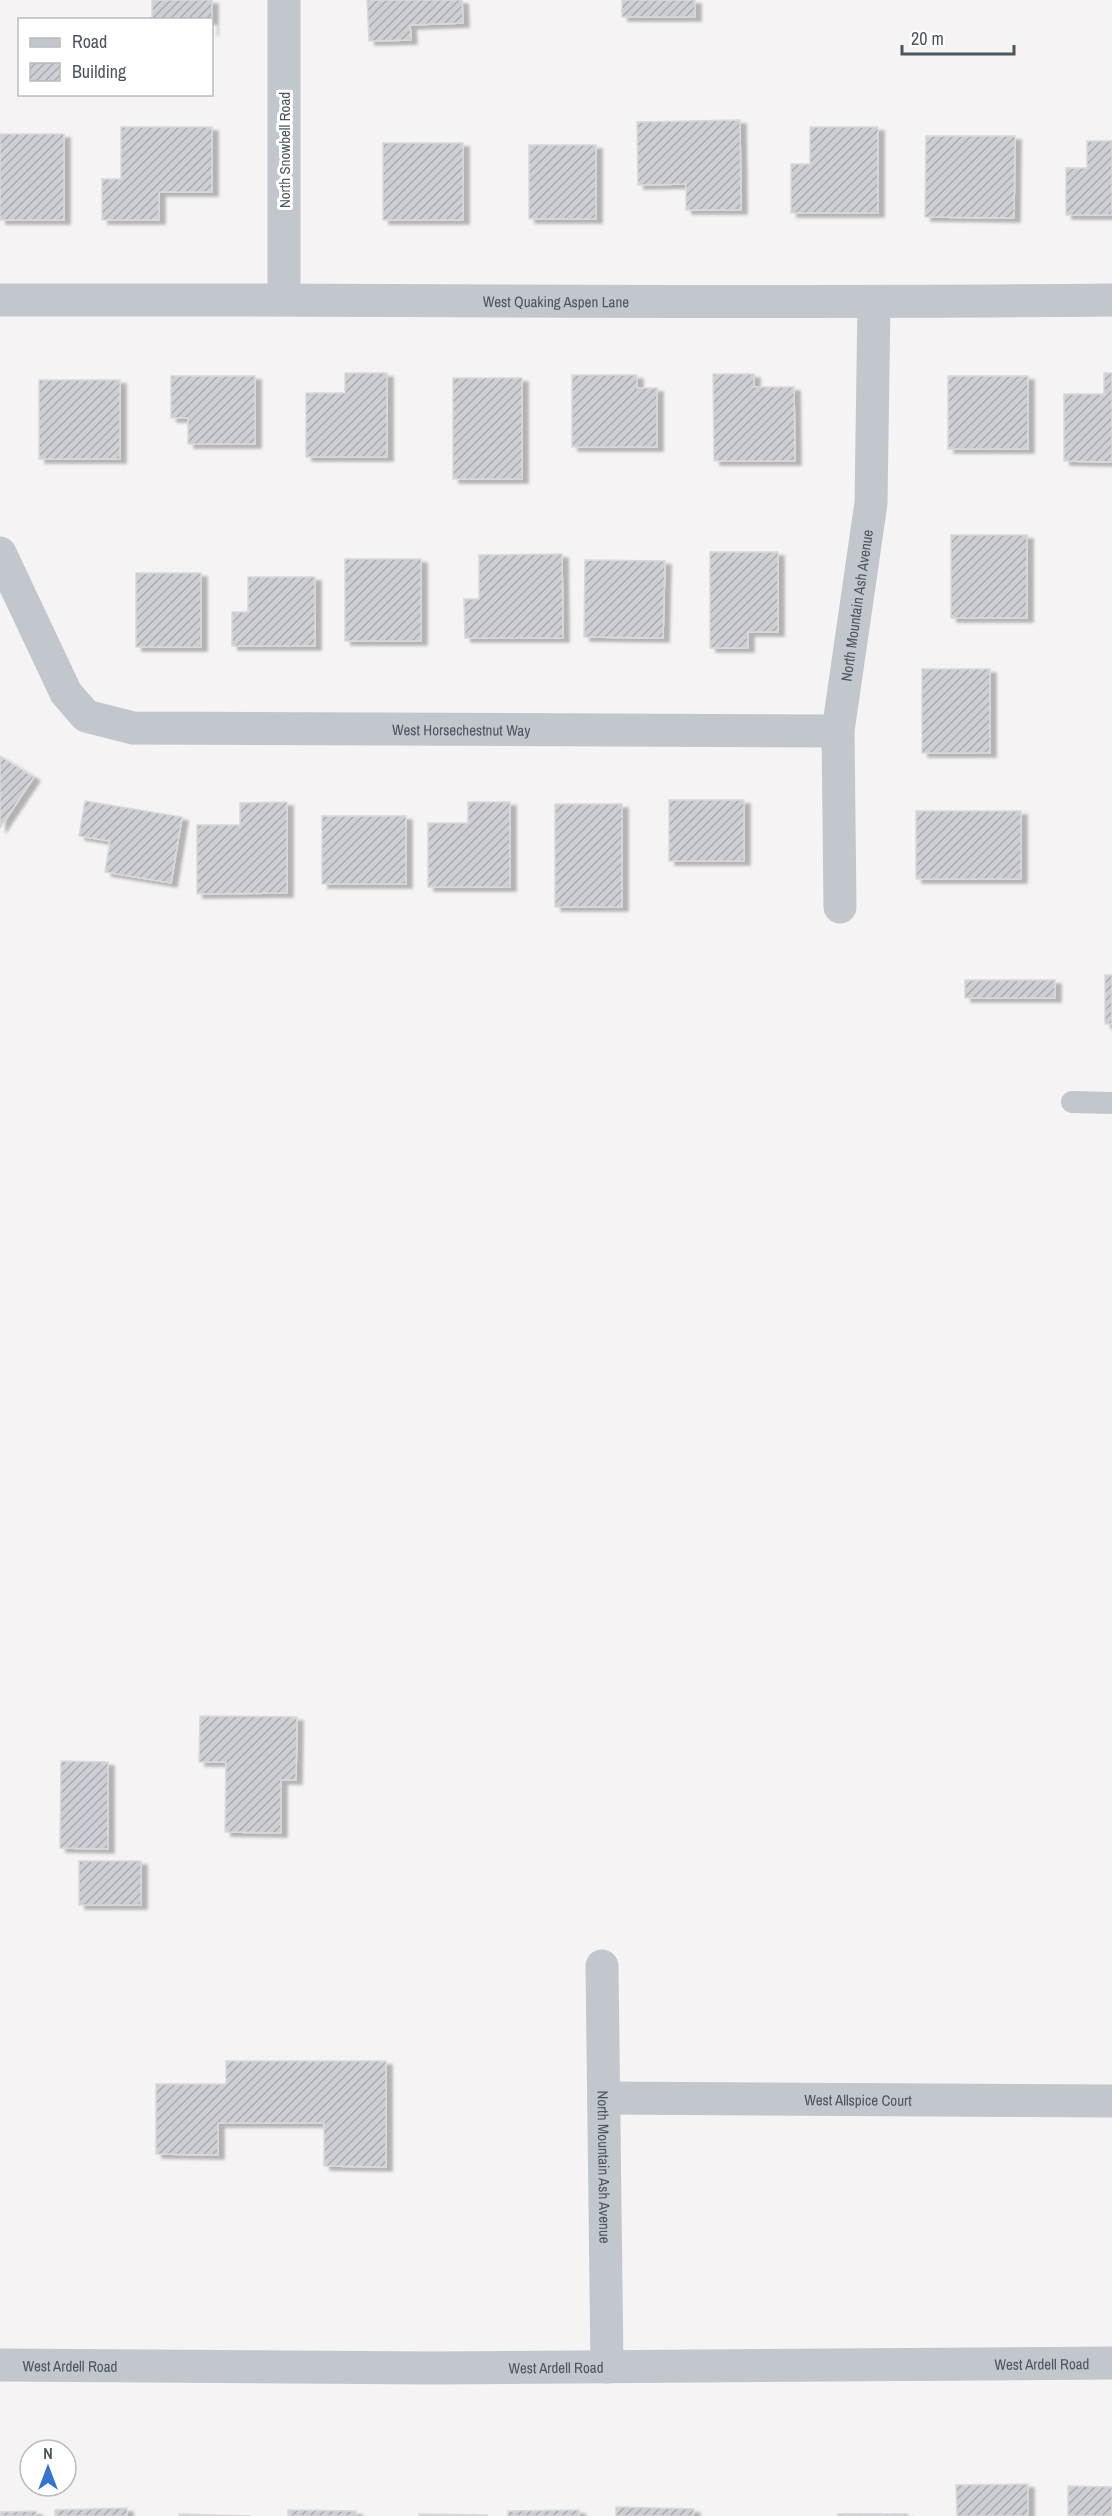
<svg xmlns="http://www.w3.org/2000/svg" width="1112" height="2516" font-family="'Archivo Narrow',sans-serif">
	<style>
		.building { fill: url(#building-hatch); stroke: #d8d9dd; stroke-width: 1.5; filter: url(#shadow) }
		.lines { fill: none; stroke-linecap: round; stroke-linejoin: round }
		.service { stroke: #c1c7cd; stroke-width: 22 }
		.minor { stroke: #c1c7cd; stroke-width: 33 }
		.tertiary { stroke: #c1c7cd; stroke-width: 33 }
		.labels { text-anchor: middle; dominant-baseline: central; stroke-width: 6; stroke-linejoin: round; paint-order: stroke }
		.street-label { font-size: 15px; fill: #4d555e; stroke: #fff }
	</style>
	<defs>
		<pattern id="building-hatch" width="6" height="6" patternUnits="userSpaceOnUse" patternTransform="scale(1.5)"><rect width="6" height="6" fill="#cecfd4"/><path d="M-1 1l2-2M0 6l6-6M5 7l2-2" fill="none" stroke="#a9abaf"/></pattern>
		<filter id="shadow"><feDropShadow dx="6" dy="4" stdDeviation="1.5" flood-color="#0004"/></filter>
	</defs>
	<rect width="100%" height="100%" fill="#f5f3f3"/>
	<!-- building -->
	<path class="building" d="M152,0H212V32V20H152Z
		M367,0H462L463,23L410,25L411,40L369,41Z
		M622,0H695V17H622Z
		M740,120L741,210H686V184L638,185L637,122Z
		M121,127H212V192H159V220H102V179H121Z
		M810,127H878V213H791V164H810Z
		M0,134H64V220H0Z
		M926,136H1015L1014,218L925,217Z
		M1087,141H1112V215H1066V168H1087Z
		M383,143H463V220H383Z
		M529,145H596V219H529Z
		M345,373H387V457H306V393H345Z
		M1104,373H1112V462L1064,461V394H1104Z
		M713,374H754V387H794L795,461H714Z
		M572,375H637V388H657V447H572Z
		M171,376H255V444H188V418H171Z
		M948,376H1028V449H948Z
		M453,378H522V479H453Z
		M39,380H120V459H39Z
		M951,535H1027V618H951Z
		M710,552H778V632H748V648H710Z
		M562,554L563,638H465L464,599H479V555Z
		M345,559H421V641H345Z
		M585,560L665,561L663,638L584,637Z
		M136,573H201V647H136Z
		M248,577H315V646H232V612H248Z
		M922,669H990V753H922Z
		M0,756L34,777L0,828Z
		M669,800H744V861H669Z
		M85,801L182,817L171,883L105,872L110,841L79,836Z
		M287,802V893L197,894V825H240V803Z
		M468,802H510V887H428V823H468Z
		M555,804H622V907H555Z
		M916,811H1021V879H916Z
		M322,816H406V884H322Z
		M1105,975H1112V1024H1105Z
		M965,980H1055V998H965Z
		M200,1716L297,1717L296,1780H281V1833L225,1832L226,1762H199Z
		M61,1761L108,1762V1849L60,1848Z
		M79,1861H141V1905H79Z
		M226,2061H386V2167L324,2166V2123H218V2155L156,2154V2084H226Z
		M1028,2484V2516H957L956,2485Z
		M1068,2486L1112,2487V2516H1068Z
		M616,2507L694,2509L693,2516H616Z
		M127,2508V2516H55V2510Z
		M288,2510L356,2511V2516H288Z
		M579,2510V2516H508V2511Z
		M36,2511V2516H0V2512Z
		M179,2514L251,2516H179Z
		M419,2514L488,2515L419,2516Z
		M838,2514H908V2516H838Z"/>
	<g class="lines">
		<!-- service -->
		<path class="service" d="M1072,1102L1112,1103"/>
		<!-- minor -->
		<g class="minor">
			<path d="M284,0V299"/>
			<path id="s1" d="M0,300C371,299 741,304 1112,300"/>
			<path id="s2" d="M0,553L66,693L86,716L133,728L838,731"/>
			<path id="s3" d="M840,907L838,731L871,503L874,303"/>
			<path id="s4" d="M602,1966L607,2367"/>
			<path id="s5" d="M604,2098L1112,2101"/>
		</g>
		<!-- tertiary -->
		<path class="tertiary" id="s6" d="M0,2365L432,2368L1112,2363"/>
	</g>
	<g class="labels">
		<!-- street labels -->
		<g class="street-label">
			<text transform="translate(284 150) rotate(-90)">North Snowbell Road</text>
			<text stroke="none"><textPath href="#s1" startOffset="556">West Quaking Aspen Lane</textPath></text>
			<text stroke="none"><textPath href="#s3" startOffset="303">North Mountain Ash Avenue</textPath></text>
			<text stroke="none"><textPath href="#s2" startOffset="562">West Horsechestnut Way</textPath></text>
			<text stroke="none"><textPath href="#s5" startOffset="254">West Allspice Court</textPath></text>
			<text stroke="none"><textPath href="#s4" startOffset="201">North Mountain Ash Avenue</textPath></text>
			<text stroke="none"><textPath href="#s6" startOffset="1042">West Ardell Road</textPath></text>
			<text stroke="none"><textPath href="#s6" startOffset="70">West Ardell Road</textPath></text>
			<text stroke="none"><textPath href="#s6" startOffset="556">West Ardell Road</textPath></text>
		</g>
	</g>
	<!-- legend -->
	<rect x="18" y="18" width="195" height="78" fill="#ffffff" stroke="#b8bbbf" stroke-width="1.5"/>
	<rect x="30" y="38" width="30" height="9" fill="#c1c7cd" stroke="#b8bbbf" stroke-width="1.5"/>
	<text x="72" y="48" font-size="18" fill="#4d555e">Road</text>
	<rect x="30" y="63" width="30" height="18" fill="url(#building-hatch)" stroke="#b8bbbf" stroke-width="1.5"/>
	<text x="72" y="78" font-size="18" fill="#4d555e">Building</text>
	<!-- north arrow -->
	<g transform="translate(48 2468)"><circle r="28" fill="#ffffff" stroke="#b8bbbf" stroke-width="1.5"/>
	<path d="M0-4.5L10 22L0 15L-10 22Z" fill="#3473ce"/>
	<text y="-9" font-size="16" font-weight="bold" text-anchor="middle" fill="#4d555e">N</text>
	</g>
	<!-- scale -->
	<path d="M902 45v9h112v-9" fill="none" stroke="#4d555e" stroke-width="3"/>
	<text x="911" y="45" font-size="18" fill="#4d555e" stroke="#ffffff" stroke-width="4.5" paint-order="stroke">20 m</text>
</svg>
